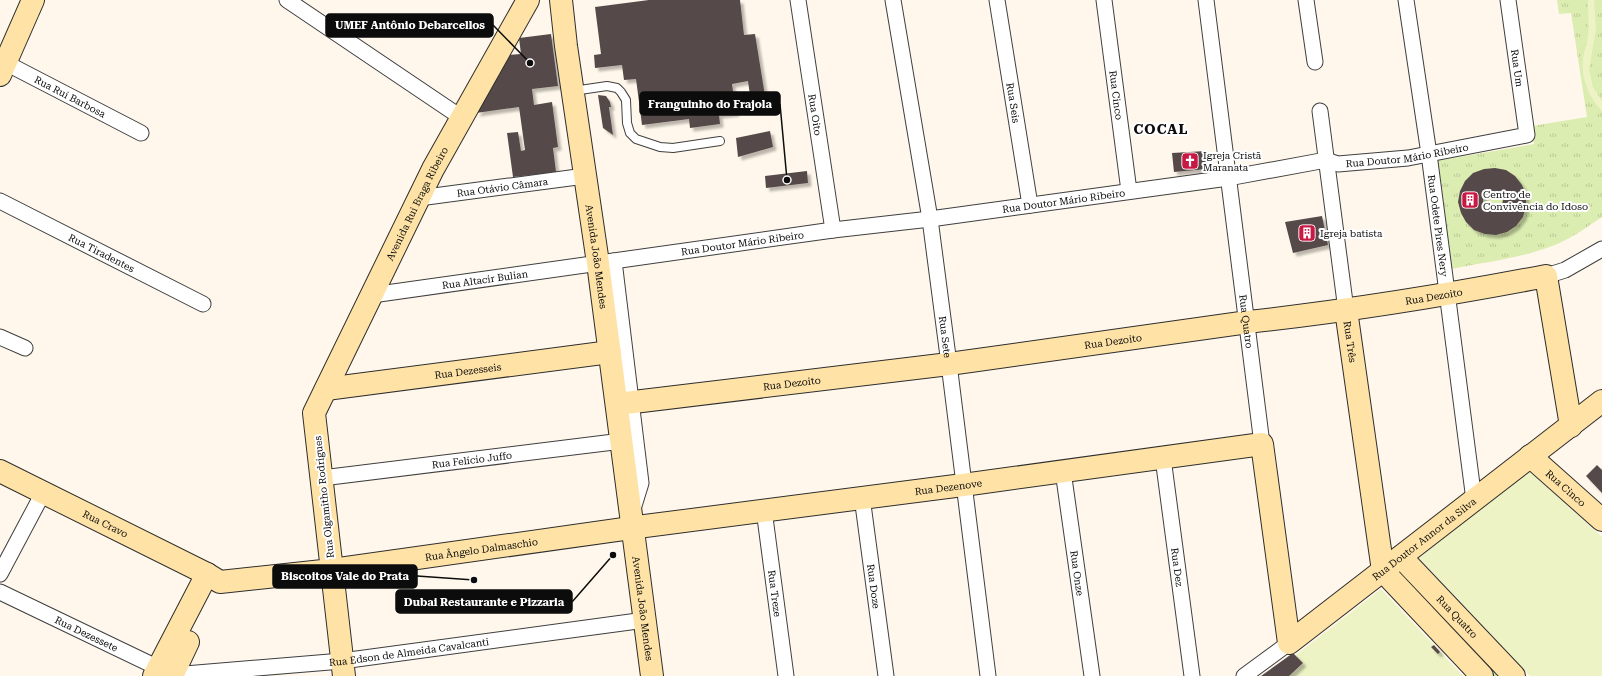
<svg xmlns="http://www.w3.org/2000/svg" width="1602" height="676" font-family="'Roboto Serif',serif">
	<style>
		.grass { fill: url(#grass-tufts) }
		.garden { fill: url(#garden-furrows) }
		.pitch { fill: #edf3c4 }
		.building { fill: #564a48; fill-rule: evenodd; filter: url(#shadow) }
		.lines { fill: none; stroke-linecap: round; stroke-linejoin: round }
		.lane-casing { stroke: #3f3f3f; stroke-width: 10 }
		.street-casing { stroke: #3f3f3f; stroke-width: 17 }
		.secondary-casing { stroke: #2e2e2e; stroke-width: 24 }
		.lane { stroke: #fff; stroke-width: 8 }
		.street { stroke: #fff; stroke-width: 15 }
		.secondary { stroke: #ffe3a6; stroke-width: 22 }
		.labels { text-anchor: middle; dominant-baseline: central; stroke-width: 4; stroke-linejoin: round; paint-order: stroke }
		.street-label { font-size: 10px; fill: #0c0c0c; stroke: #fff }
		.poi-label { font-size: 10px; fill: #0c0c0c; stroke: #fff; text-anchor: start }
		.district-label { font-size: 14px; font-weight: bold; letter-spacing: 1px; fill: #0c0c0c; stroke: #fff }
		.leader { fill: none; stroke: #0c0c0c; stroke-width: 1.5 }
		.callout-dot { fill: #0c0c0c; stroke: #fff; stroke-width: 1.5 }
		.callout { fill: #0c0c0c; stroke: #0c0c0c; stroke-width: 1.5 }
		.callout-label { font-size: 11px; text-anchor: middle; font-weight: bold; fill: #fff }
	</style>
	<defs>
		<pattern id="grass-tufts" width="24" height="20" patternUnits="userSpaceOnUse"><rect width="24" height="20" fill="#dcedb1"/><path d="M3 7l-1-3M5 7V3M7 7l1-3M15 17l-1-3M17 17v-4M19 17l1-3" fill="none" stroke="#bcca97"/></pattern>
		<pattern id="garden-furrows" width="10" height="10" patternUnits="userSpaceOnUse"><rect width="10" height="10" fill="#dcedb1"/><path d="M-1 1l2-2M0 10L10 0M9 11l2-2" fill="none" stroke="#bcca97"/></pattern>
		<filter id="shadow"><feDropShadow dx="3.5" dy="3.5" stdDeviation="1" flood-color="#0004"/></filter>
	</defs>
	<rect width="100%" height="100%" fill="#fff7eb"/>
	<!-- grass -->
	<path class="grass" d="M1557,0H1602V217C1587,227 1572,238 1555,245C1522,258 1485,262 1451,269L1436,161L1534,144L1532,126L1587,117L1571,13L1559,14Z"/>
	<!-- garden -->
	<path class="garden" d="M1405,576L1500,676H1493L1401,579Z"/>
	<!-- pitch -->
	<path class="pitch" d="M1588,0H1594L1596,29L1589,70L1593,87L1602,101V111C1588,96 1581,79 1583,58C1584,51 1587,44 1588,37C1589,25 1588,12 1588,0Z
		M1529,471L1602,537V676H1530L1419,558Z
		M1381,589L1463,676H1289L1303,664L1296,655Z"/>
	<!-- building -->
	<path class="building" d="M649,0H740L744,35L755,34L767,108L752,110L748,81L732,84L736,113L719,115L720,124L690,128L689,119L642,125L636,79L624,80L622,65L595,68L594,55L601,54L595,7Z
		M551,34L558,86L532,89L534,105L552,102L558,147L553,148L556,172L513,177L507,133L518,132L521,151L525,150L519,107L476,113L497,75H500L499,72L508,55L521,54L519,38Z
		M598,95L606,96L610,102L611,107H609L613,135L603,128Z
		M770,131L773,147L738,157L736,138Z
		M1206,151L1207,169L1174,172L1172,153Z
		M1495,168L1506,170L1515,176L1522,185L1526,195V206L1523,217L1516,226L1507,232L1496,235L1485,234L1474,230L1466,222L1461,213L1458,202L1460,191L1465,181L1473,173L1484,169ZM1490,191L1496,192L1499,194L1503,199L1502,206L1497,211L1487,210L1483,205V198L1487,193Z
		M807,171L808,183L766,188L765,176Z
		M1322,216L1328,245L1293,253L1285,222Z
		M1597,465L1602,470V493L1586,476Z
		M1434,645L1440,652L1438,654L1431,647Z
		M1293,653L1303,663L1289,676H1261Z"/>
	<g class="lines">
		<defs>
			<path id="lane" d="M573,91L607,86L617,88L621,92L626,100L627,123L630,133L636,139L660,147L673,148L720,141"/>
			<g id="street">
				<path d="M287,0L462,118"/>
				<path id="s1" d="M798,0L833,230"/>
				<path id="s2" d="M893,0L930,219L949,364L988,676"/>
				<path id="s3" d="M997,0L1030,205"/>
				<path id="s4" d="M1104,0L1129,191"/>
				<path id="s5" d="M1206,0L1262,444"/>
				<path d="M1306,0L1315,62"/>
				<path id="s6" d="M1406,0L1429,154L1474,500"/>
				<path id="s7" d="M0,60L141,133"/>
				<path d="M1320,111L1346,310"/>
				<path id="s8" d="M419,198L585,176"/>
				<path id="s9" d="M0,201L203,304"/>
				<path d="M614,261L641,483L633,509"/>
				<path d="M1546,276L1565,270L1602,249"/>
				<path id="s10" d="M372,295L833,230L930,219L1228,178L1326,160L1338,164L1408,158L1527,135L1508,0"/>
				<path d="M0,337L25,348"/>
				<path id="s11" d="M1163,458L1192,676"/>
				<path id="s12" d="M1063,471L1092,676"/>
				<path id="s13" d="M322,478L622,441"/>
				<path id="s14" d="M862,497L886,676"/>
				<path id="s15" d="M764,510L786,676"/>
				<path d="M0,574L43,493"/>
				<path id="s16" d="M0,592L173,675L342,661L645,620"/>
				<path d="M1244,676L1289,643"/>
			</g>
			<g id="secondary">
				<path id="s17" d="M561,0L566,46L598,263L652,676"/>
				<path d="M0,75L33,0"/>
				<path id="s18" d="M1346,310L1383,571"/>
				<path id="s19" d="M326,389L610,352"/>
				<path id="s20" d="M617,404L949,364L1248,322C1348,311 1447,295 1546,276L1571,426"/>
				<path id="s21" d="M1530,456L1602,520"/>
				<path id="s22" d="M0,471L207,574L220,582L332,570L645,526L963,485L1262,444L1289,643L1602,401"/>
				<path id="s23" d="M1401,557L1514,676"/>
				<path d="M1383,571L1482,676"/>
				<path d="M154,676L207,574"/>
				<path d="M172,676L188,642"/>
				<path id="s24" d="M344,676L314,413L433,169L528,0"/>
			</g>
		</defs>
		<!-- lane casing -->
		<use href="#lane" class="lane-casing"/>
		<!-- street casing -->
		<use href="#street" class="street-casing"/>
		<!-- secondary casing -->
		<use href="#secondary" class="secondary-casing"/>
		<!-- lane -->
		<use href="#lane" class="lane"/>
		<!-- street -->
		<use href="#street" class="street"/>
		<!-- secondary -->
		<use href="#secondary" class="secondary"/>
	</g>
	<!-- icons -->
	<defs>
		<symbol id="church-square" viewBox="-11 -11 22 22"><rect x="-9" y="-9" width="18" height="18" rx="4" fill="#c81844" stroke="#fff"/><path d="M-1.2-6h2.4v3.5h3.3v2.4h-3.3V6h-2.4V-.1h-3.3v-2.4h3.3Z" fill="#fff"/></symbol>
		<symbol id="building-square" viewBox="-11 -11 22 22"><rect x="-9" y="-9" width="18" height="18" rx="4" fill="#c81844" stroke="#fff"/><path d="M-4-6H4V6H1V3H-1V6H-4ZM-2.5-4.3h1.7v1.8h-1.7ZM.8-4.3h1.7v1.8H.8ZM-2.5-1h1.7V.8h-1.7ZM.8-1h1.7V.8H.8Z" fill="#fff"/></symbol>
	</defs>
	<g fill-rule="evenodd">
		<use href="#church-square" x="1180" y="151" width="20" height="20"/>
		<use href="#building-square" x="1460" y="190" width="20" height="20"/>
		<use href="#building-square" x="1297" y="223" width="20" height="20"/>
	</g>
	<g class="labels">
		<!-- street labels -->
		<g class="street-label">
			<text transform="translate(1517 68) rotate(82)">Rua Um</text>
			<text stroke="none"><textPath href="#s4" startOffset="96">Rua Cinco</textPath></text>
			<text stroke="none"><textPath href="#s7" startOffset="79">Rua Rui Barbosa</textPath></text>
			<text stroke="none"><textPath href="#s3" startOffset="104">Rua Seis</textPath></text>
			<text stroke="none"><textPath href="#s1" startOffset="116">Rua Oito</textPath></text>
			<text stroke="none"><textPath href="#s10" startOffset="1046">Rua Doutor Mário Ribeiro</textPath></text>
			<text stroke="none"><textPath href="#s8" startOffset="84">Rua Otávio Câmara</textPath></text>
			<text stroke="none"><textPath href="#s10" startOffset="698">Rua Doutor Mário Ribeiro</textPath></text>
			<text stroke="none"><textPath href="#s24" startOffset="498">Avenida Rui Braga Ribeiro</textPath></text>
			<text stroke="none"><textPath href="#s6" startOffset="228">Rua Odete Pires Nery</textPath></text>
			<text stroke="none"><textPath href="#s10" startOffset="374">Rua Doutor Mário Ribeiro</textPath></text>
			<text stroke="none"><textPath href="#s9" startOffset="114">Rua Tiradentes</textPath></text>
			<text stroke="none"><textPath href="#s17" startOffset="259">Avenida João Mendes</textPath></text>
			<text stroke="none"><textPath href="#s10" startOffset="114">Rua Altacir Bulian</textPath></text>
			<text stroke="none"><textPath href="#s20" startOffset="824">Rua Dezoito</textPath></text>
			<text stroke="none"><textPath href="#s5" startOffset="324">Rua Quatro</textPath></text>
			<text stroke="none"><textPath href="#s2" startOffset="341">Rua Sete</textPath></text>
			<text stroke="none"><textPath href="#s20" startOffset="500">Rua Dezoito</textPath></text>
			<text stroke="none"><textPath href="#s18" startOffset="32">Rua Três</textPath></text>
			<text stroke="none"><textPath href="#s19" startOffset="143">Rua Dezesseis</textPath></text>
			<text stroke="none"><textPath href="#s20" startOffset="176">Rua Dezoito</textPath></text>
			<text stroke="none"><textPath href="#s13" startOffset="151">Rua Felício Juffo</textPath></text>
			<text stroke="none"><textPath href="#s22" startOffset="981">Rua Dezenove</textPath></text>
			<text stroke="none"><textPath href="#s21" startOffset="48">Rua Cinco</textPath></text>
			<text transform="translate(324 497) rotate(-96)">Rua Olgamitho Rodrigues</text>
			<text stroke="none"><textPath href="#s22" startOffset="118">Rua Cravo</textPath></text>
			<text stroke="none"><textPath href="#s22" startOffset="1669">Rua Doutor Annor da Silva</textPath></text>
			<text stroke="none"><textPath href="#s22" startOffset="510">Rua Ângelo Dalmaschio</textPath></text>
			<text stroke="none"><textPath href="#s11" startOffset="110">Rua Dez</textPath></text>
			<text stroke="none"><textPath href="#s12" startOffset="103">Rua Onze</textPath></text>
			<text stroke="none"><textPath href="#s14" startOffset="90">Rua Doze</textPath></text>
			<text stroke="none"><textPath href="#s15" startOffset="84">Rua Treze</textPath></text>
			<text stroke="none"><textPath href="#s17" startOffset="614">Avenida João Mendes</textPath></text>
			<text stroke="none"><textPath href="#s23" startOffset="82">Rua Quatro</textPath></text>
			<text stroke="none"><textPath href="#s16" startOffset="96">Rua Dezessete</textPath></text>
			<text stroke="none"><textPath href="#s16" startOffset="429">Rua Edson de Almeida Cavalcanti</textPath></text>
		</g>
		<!-- poi labels -->
		<g class="poi-label">
			<text x="1203" y="155">Igreja Cristã<tspan x="1203" dy="12">Maranata</tspan></text>
			<text x="1483" y="194">Centro de<tspan x="1483" dy="12">Convivência do Idoso</tspan></text>
			<text x="1320" y="233">Igreja batista</text>
		</g>
		<!-- district labels -->
		<g class="district-label">
			<text x="1161" y="129">COCAL</text>
		</g>
	</g>
	<!-- callouts -->
	<path class="leader" d="M530 63L493 25M787 180L780 104M474 580L417 576M613 555L572 602"/>
	<g class="callout-dot">
		<circle cx="530" cy="63" r="4"/>
		<circle cx="787" cy="180" r="4"/>
		<circle cx="474" cy="580" r="4"/>
		<circle cx="613" cy="555" r="4"/>
	</g>
	<g class="callout">
		<rect x="326" y="14" width="167" height="23" rx="4"/>
		<rect x="640" y="92" width="140" height="23" rx="4"/>
		<rect x="273" y="565" width="144" height="23" rx="4"/>
		<rect x="396" y="590" width="176" height="23" rx="4"/>
	</g>
	<g class="callout-label">
		<text x="410" y="29">UMEF Antônio Debarcellos</text>
		<text x="710" y="108">Franguinho do Frajola</text>
		<text x="345" y="580">Biscoitos Vale do Prata</text>
		<text x="484" y="606">Dubai Restaurante e Pizzaria</text>
	</g>
</svg>
